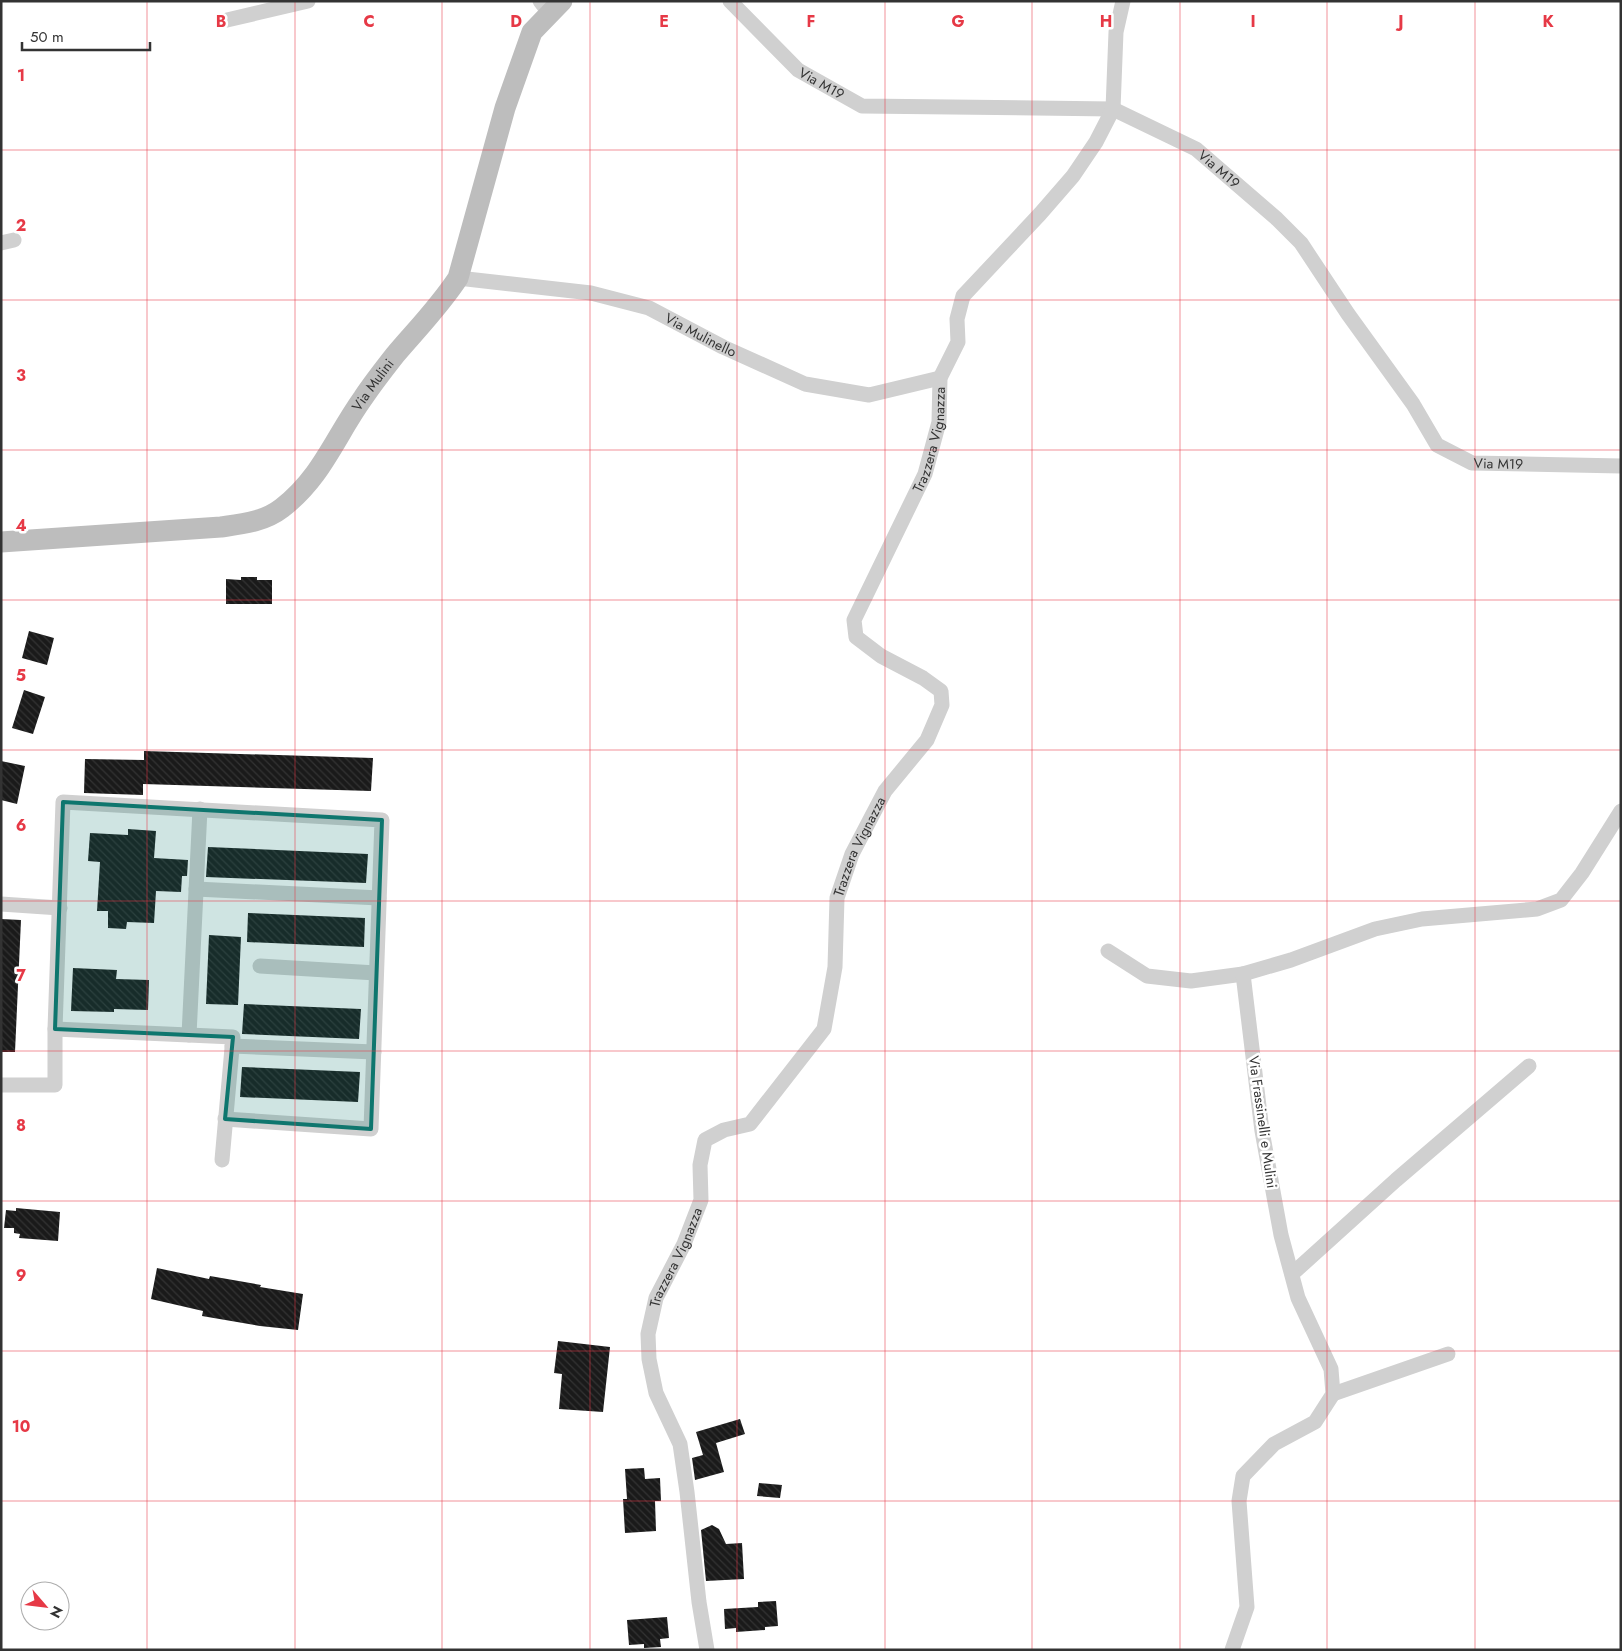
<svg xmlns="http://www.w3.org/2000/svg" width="1622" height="1651" font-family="Jost,sans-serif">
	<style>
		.building { fill: url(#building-back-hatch) }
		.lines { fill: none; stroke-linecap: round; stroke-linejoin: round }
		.street { stroke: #d0d0d0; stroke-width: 15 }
		.secondary { stroke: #bdbdbd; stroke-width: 21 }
		.marked { fill: #0f766e; fill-opacity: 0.2; stroke: #0f766e; stroke-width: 4; stroke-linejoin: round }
		.grid { fill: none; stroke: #e63946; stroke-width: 1; stroke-opacity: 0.55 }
		.labels { text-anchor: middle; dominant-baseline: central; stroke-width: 5; stroke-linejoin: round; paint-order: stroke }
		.street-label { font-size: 14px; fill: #333; stroke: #fff }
		.grid-label { font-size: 16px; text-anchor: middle; font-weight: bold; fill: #e63946; stroke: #fff; stroke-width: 5; stroke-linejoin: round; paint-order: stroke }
	</style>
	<defs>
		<pattern id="building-back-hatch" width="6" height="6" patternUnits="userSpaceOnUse" patternTransform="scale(1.25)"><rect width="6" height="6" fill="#1a1a1a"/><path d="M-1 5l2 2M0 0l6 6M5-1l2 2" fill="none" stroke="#333"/></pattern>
	</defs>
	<rect width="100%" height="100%" fill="#fff"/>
	<!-- building -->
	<path class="building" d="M241,577H257V580H272V604H226V579L241,580Z
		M29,631L54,638L47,665L22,658Z
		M24,690L45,697L33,734L12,728Z
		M144,751L373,758L371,791L143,784V795L84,793L85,759L144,760Z
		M1,761L25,766L17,804L1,800Z
		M128,829L156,831L154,858L188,860L187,876H182L181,892L156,891L154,923L127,922L126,929L108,928V911H97L100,862L88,861L90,833L128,835Z
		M208,847L368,854L366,883L206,877Z
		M248,913L365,918L364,947L247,942Z
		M1,919L21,920L15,1052H1Z
		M209,935L241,937L238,1005L206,1004Z
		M73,968L117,970L116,979L149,980L148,1010L114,1009V1012L71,1011Z
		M244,1004L361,1009L359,1039L242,1034Z
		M242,1067L360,1072L358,1102L240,1097Z
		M16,1208L60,1212L58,1241L19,1238L20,1234L14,1233V1228H4L6,1210L16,1211Z
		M157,1268L209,1279L210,1276L261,1285L260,1287L303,1294L298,1330L260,1326L202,1316L203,1311L151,1299Z
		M558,1341L610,1347L603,1412L559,1409L562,1374L554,1373Z
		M740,1419L745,1434L716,1443L724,1472L695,1480L692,1458L703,1455L696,1432Z
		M644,1468L645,1479L660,1478L661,1501H655L656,1531L625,1533L623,1499H627L625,1469Z
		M759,1483L782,1485L780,1498L757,1496Z
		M712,1525L719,1529L726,1544L742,1543L744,1579L706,1581L701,1530Z
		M776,1601L778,1626L765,1627V1630L736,1632V1628L725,1629L724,1609L758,1607V1602Z
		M667,1617L669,1638L660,1639L661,1647L644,1648V1644L629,1645L627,1620Z"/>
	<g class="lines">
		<!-- street -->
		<g class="street">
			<path d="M540,1L550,14"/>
			<path id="s1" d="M730,1L798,70L862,106L1113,109L1196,149L1277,219L1301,243L1348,314L1413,404L1437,445L1472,463L1621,466"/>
			<path d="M227,20L308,1"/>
			<path d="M1,243L14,240"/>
			<path id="s2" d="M458,278L591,293L649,308L723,347L805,384L869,395L940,378"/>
			<path d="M196,889L379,898"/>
			<path d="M1,904L60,908"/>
			<path d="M1108,951L1147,976L1191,981L1243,974"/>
			<path d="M260,966L376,973"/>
			<path d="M55,1029L233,1037L222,1160"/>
			<path d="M189,1035L200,809"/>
			<path d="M232,1046L374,1052"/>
			<path d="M1,1085H55V1029L63,802L382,820L371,1129L225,1119"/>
			<path d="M1292,1274L1396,1180L1529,1066"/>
			<path d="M1333,1394L1448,1354"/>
			<path id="s3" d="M707,1650L699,1602L687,1492L680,1444L656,1393L649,1359L648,1334L656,1298L684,1244L701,1200L700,1165L705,1140L724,1130L750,1124L824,1029L835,967L837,898L852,854L885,791L927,740L942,705L941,691L923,678L881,656L856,637L854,620L925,474L939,422L940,378L958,342L957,319L963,296L1040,214L1073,176L1096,142L1113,109L1116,32L1123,1"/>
			<path d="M1232,1650L1247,1607L1239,1501L1243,1476L1274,1444L1315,1422L1333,1394L1331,1369L1298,1298L1281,1235L1262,1131L1243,974L1291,960L1375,929L1422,919L1537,909L1561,900L1582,873L1621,811"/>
		</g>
		<!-- secondary -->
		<path class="secondary" id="s4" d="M1,542L221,527C242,524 264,522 282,508C322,477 335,437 363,398C373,383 384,369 395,355C417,329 439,307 458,278L505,108L532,32L562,1"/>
	</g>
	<!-- marked area -->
	<path class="marked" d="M63,802L382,820L371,1129L225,1119L233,1037L55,1029Z"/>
	<!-- grid -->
	<path class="grid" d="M147,1V1650M295,1V1650M442,1V1650M590,1V1650M737,1V1650M885,1V1650M1032,1V1650M1180,1V1650M1327,1V1650M1475,1V1650M1,150H1621M1,300H1621M1,450H1621M1,600H1621M1,750H1621M1,901H1621M1,1051H1621M1,1201H1621M1,1351H1621M1,1501H1621"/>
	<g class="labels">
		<!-- street labels -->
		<g class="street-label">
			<text stroke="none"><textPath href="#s1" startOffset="124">Via M19</textPath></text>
			<text stroke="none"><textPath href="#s1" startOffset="544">Via M19</textPath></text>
			<text stroke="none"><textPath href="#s2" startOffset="252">Via Mulinello</textPath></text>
			<text stroke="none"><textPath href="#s4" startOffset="439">Via Mulini</textPath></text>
			<text stroke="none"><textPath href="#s3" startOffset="1381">Trazzera Vignazza</textPath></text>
			<text stroke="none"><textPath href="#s1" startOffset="964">Via M19</textPath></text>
			<text stroke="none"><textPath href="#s3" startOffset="886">Trazzera Vignazza</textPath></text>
			<text transform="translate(1263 1122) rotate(82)">Via Frassinelli e Mulini</text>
			<text stroke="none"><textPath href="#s3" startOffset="406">Trazzera Vignazza</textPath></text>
		</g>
	</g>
	<g class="grid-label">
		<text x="221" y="27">B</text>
		<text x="369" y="27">C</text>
		<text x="516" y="27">D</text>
		<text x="664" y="27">E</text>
		<text x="811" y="27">F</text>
		<text x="958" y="27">G</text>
		<text x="1106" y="27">H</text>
		<text x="1253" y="27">I</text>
		<text x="1401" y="27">J</text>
		<text x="1548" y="27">K</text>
		<text x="21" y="81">1</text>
		<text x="21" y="231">2</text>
		<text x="21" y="381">3</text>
		<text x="21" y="531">4</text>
		<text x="21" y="681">5</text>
		<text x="21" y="831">6</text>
		<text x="21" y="981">7</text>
		<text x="21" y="1131">8</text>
		<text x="21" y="1281">9</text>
		<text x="21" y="1432">10</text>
	</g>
	<!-- border -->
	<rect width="1622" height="1651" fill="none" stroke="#333333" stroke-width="5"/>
	<!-- north arrow -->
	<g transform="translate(45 1606) rotate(118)"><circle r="24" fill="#ffffff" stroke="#adadad"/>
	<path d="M0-4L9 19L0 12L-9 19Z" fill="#e63946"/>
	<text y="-8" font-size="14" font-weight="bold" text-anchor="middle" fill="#333333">N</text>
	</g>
	<!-- scale -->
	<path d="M22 42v8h128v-8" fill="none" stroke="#333333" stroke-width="2.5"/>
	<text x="30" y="42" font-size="15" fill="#333333" stroke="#ffffff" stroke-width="4" paint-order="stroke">50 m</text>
</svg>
